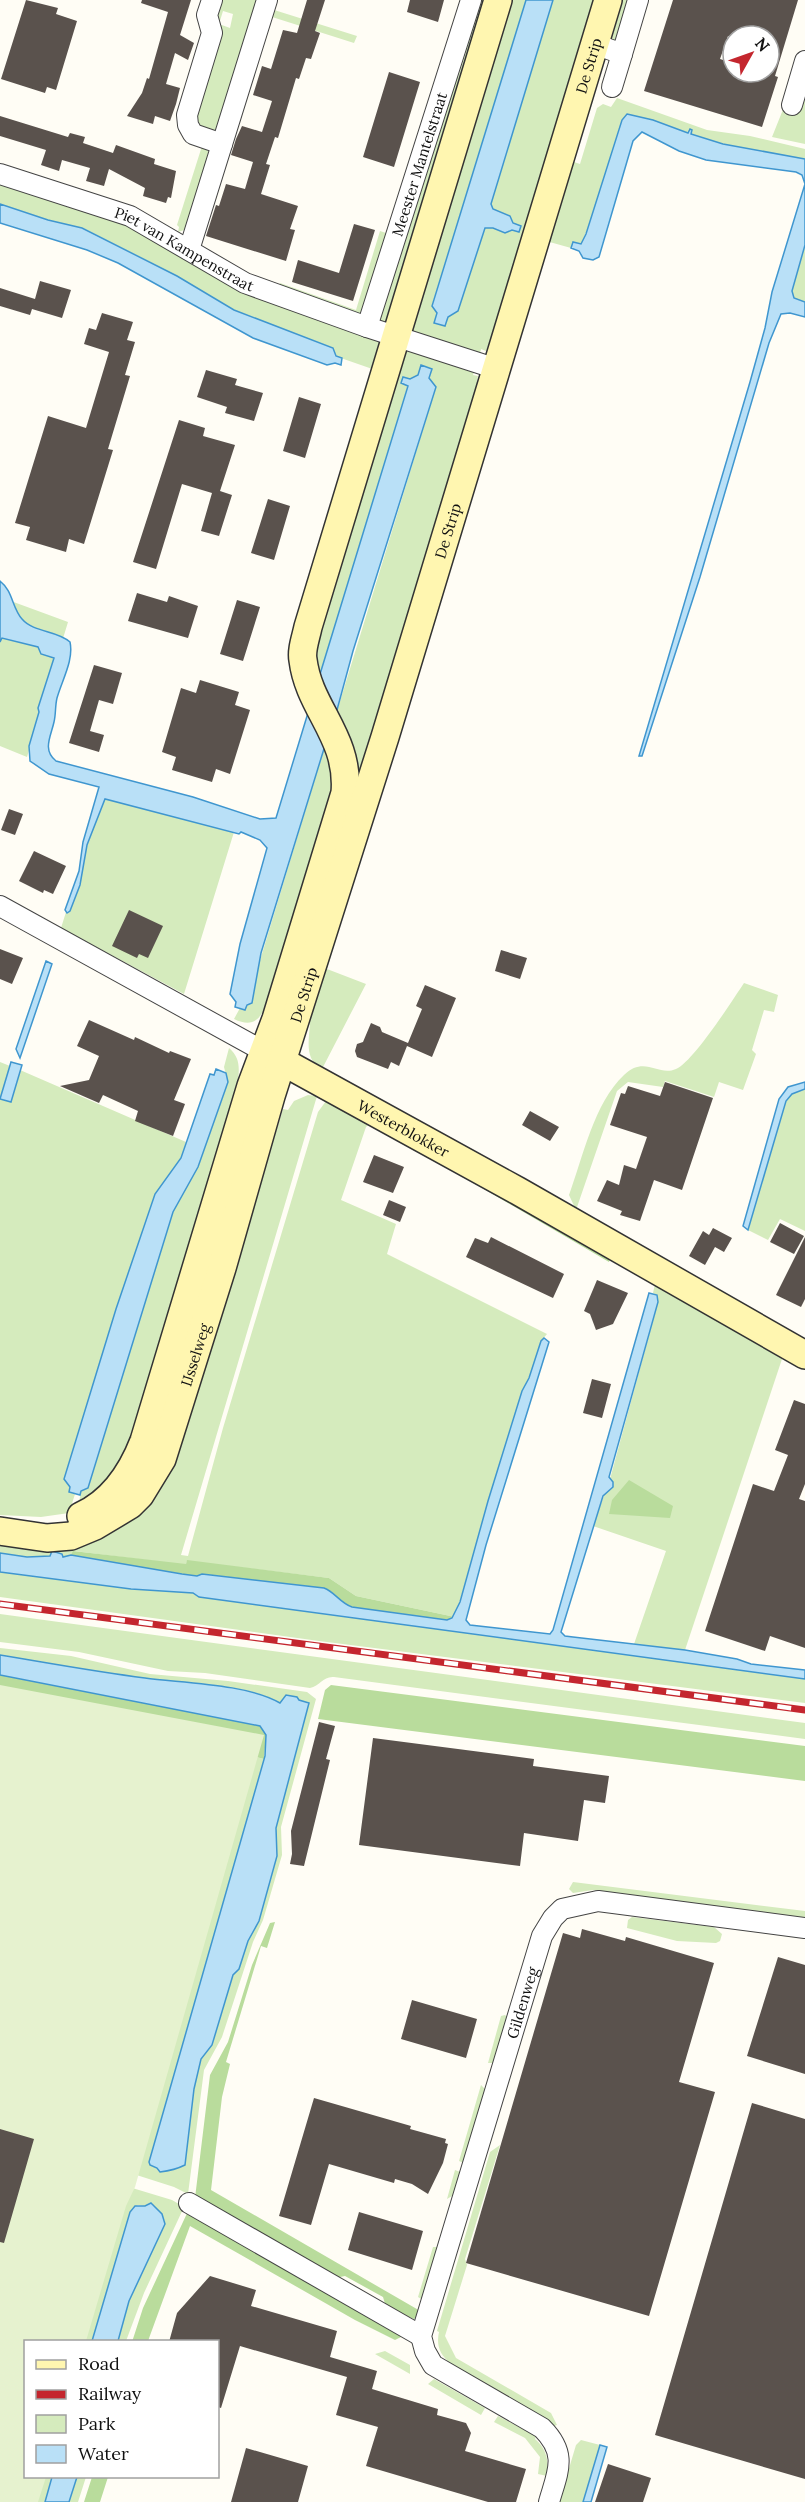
<svg xmlns="http://www.w3.org/2000/svg" width="805" height="2502" font-family="Lora,serif">
	<style>
		.green { fill: #d5ebbd; fill-rule: evenodd }
		.forest { fill: #b9dc9c }
		.pitch { fill: #e6f2cf }
		.water { fill: #b9e0f7; stroke: #3f96cf; stroke-width: 1.5 }
		.building { fill: #5a524d; fill-rule: evenodd }
		.lines { fill: none; stroke-linecap: round; stroke-linejoin: round }
		.street-casing { stroke: #444; stroke-width: 22 }
		.secondary-casing { stroke: #333; stroke-width: 30 }
		.street { stroke: #fff; stroke-width: 20 }
		.secondary { stroke: #fff6b0; stroke-width: 27 }
		.rail-casing { stroke: #c4262e; stroke-width: 7 }
		.rail { stroke: #fff; stroke-width: 4.5; stroke-dasharray: 14; stroke-linecap: butt }
		.labels { text-anchor: middle; dominant-baseline: central; stroke-width: 6; stroke-linejoin: round; paint-order: stroke }
		.street-label { font-size: 15px; fill: #111; stroke: #fff }
	</style>
	<rect width="100%" height="100%" fill="#fffdf5"/>
	<!-- green -->
	<path class="green" d="M218,0H262L218,130L206,132L194,122ZM223,11L233,14L230,28L219,24Z
		M477,0H494L394,328L379,323L454,76L458,77L466,52L462,50Z
		M504,0H526L432,305L445,325L448,316L458,310L485,228H493L505,233L511,230L519,232L520,226L513,223L510,216L493,209L491,204L553,0H604L493,347L488,346L486,351L481,349L480,354L403,331Z
		M614,0H631L617,46L610,43L606,28Z
		M271,9L357,36L354,43L269,16Z
		M805,83V144L772,137L784,107Z
		M617,98L707,130L750,136L805,149V159L723,144L691,134L690,130L689,133L653,120L627,114L622,120L594,214L581,244L573,242L571,248L546,241L327,969L366,984L322,1069C304,1060 309,1040 310,1023L305,1021L559,195L574,162L580,164L597,108L603,104L611,107Z
		M202,146L209,152L212,158L187,229L178,232L179,227L177,225Z
		M0,181L132,225L264,299L384,343L381,372L335,356L333,348L234,310L177,276L83,228L48,220L0,204Z
		M393,212L395,217L363,319L278,289L280,283L356,310L380,231L386,233Z
		M805,245V302L794,298L792,291Z
		M399,346L475,370L473,375L478,376L477,381L482,383L485,390L352,795L334,721L436,387L429,378L432,369L421,366L418,375L410,379L403,377L408,385L317,684L309,664Z
		M0,597L68,622L27,757L0,746Z
		M327,739L339,767L272,1007L266,1005C259,1022 251,1027 234,1019L240,1008L245,1010Z
		M102,797L234,832L184,994L61,928Z
		M744,983L778,995L774,1012L764,1010L752,1050L756,1054L743,1090L719,1082L714,1097L665,1081L663,1087L628,1082L617,1091L576,1210L569,1195C583,1157 594,1103 624,1075C645,1055 658,1077 676,1069C693,1062 732,1001 744,983Z
		M229,1048C242,1059 239,1072 237,1088L132,1457L78,1509L81,1491L88,1488L173,1212L198,1167L228,1083L224,1067Z
		M0,1062L10,1066L0,1099Z
		M20,1070L186,1142L181,1158L155,1194L116,1309L70,1487V1492L75,1494L69,1513L41,1517L0,1515V1099L11,1102Z
		M805,1089V1231L780,1219L768,1240L748,1230L786,1101L792,1094Z
		M308,1095L317,1096L181,1555L188,1556L223,1428L318,1112L326,1101L369,1124L366,1127L341,1200L396,1224L387,1254L547,1334L541,1341L529,1378L522,1391L455,1617L356,1596L329,1578L187,1561L186,1565L74,1551L71,1555L63,1557L62,1554L52,1551L50,1556L27,1557L0,1553V1538L83,1540L239,1251L283,1109L288,1110L294,1101Z
		M655,1284L783,1356L685,1650L634,1644L666,1551L593,1526L610,1479L658,1302L657,1295L653,1293Z
		M0,1572L131,1589L193,1593L199,1597L805,1679V1703L319,1641L0,1597Z
		M0,1614L805,1723V1739L334,1677C323,1676 320,1686 310,1688L205,1673L168,1671L79,1652L0,1642Z
		M0,1648L71,1656L150,1674L228,1681L307,1692L316,1699L281,1827L282,1855L263,1920L253,1942L222,2037L204,2070L188,2194L174,2187L124,2171L0,1693L264,1759L152,2151L149,2162L163,2172L166,2169L181,2167L194,2089L201,2059L212,2045L233,1975L239,1969L248,1941L259,1921L277,1856L276,1828L299,1700L297,1697L286,1695L280,1703C249,1684 183,1683 145,1678C97,1672 48,1663 0,1655Z
		M573,1882L805,1911V1919L593,1890L573,1893L569,1889Z
		M632,1917L714,1927L722,1934L720,1941L716,1943L677,1941L627,1928L628,1920Z
		M505,2015L507,2017L495,2063H488L501,2016Z
		M481,2085L486,2090L466,2164L459,2161Z
		M500,2145L465,2259L467,2265L445,2336L456,2358L551,2413L557,2425L554,2426L450,2366L451,2364C440,2355 436,2346 439,2332L437,2331L490,2152Z
		M455,2170L463,2173L457,2193L447,2199Z
		M129,2187L172,2200L184,2207L144,2293L126,2341H118L129,2301L165,2224C164,2209 151,2207 138,2205L132,2209L92,2341L80,2342Z
		M433,2247H439L426,2302L418,2297Z
		M385,2351L410,2365V2374L375,2354Z
		M434,2379L485,2408L481,2415L428,2384Z
		M498,2416L536,2436L535,2439C547,2449 549,2462 547,2476L538,2474L540,2457L525,2438L494,2422Z
		M581,2440L600,2445L583,2502H559L576,2445Z
		M40,2477H52L45,2502H32Z
		M77,2477H86L78,2502H69Z"/>
	<!-- forest -->
	<path class="forest" d="M477,1178L611,1253L609,1262L472,1182Z
		M629,1480L673,1506L670,1518L609,1514L612,1500Z
		M73,1551L186,1564L187,1560L329,1578L356,1596L455,1617L447,1620L352,1607C340,1603 335,1592 324,1588L202,1574L197,1576L182,1574L71,1555Z
		M0,1675L261,1726L266,1735L264,1759L0,1693Z
		M331,1685L805,1746V1781L318,1719L325,1690Z
		M275,1922L267,1948L261,1946L226,2062L230,2064L222,2097L211,2190L422,2312L414,2319L386,2307L383,2297L345,2276L335,2278L195,2198L210,2075L228,2042L252,1965L270,1923Z
		M189,2209L401,2334V2337L395,2340L355,2320L190,2226L148,2341L132,2342L143,2308Z
		M92,2477H108L100,2502H84Z"/>
	<!-- pitch -->
	<path class="pitch" d="M0,1685L264,1735L135,2187L126,2206L86,2341L26,2342V2476L46,2477L38,2502H0Z"/>
	<!-- water -->
	<path class="water" d="M526,0H553L491,204L493,209L510,216L513,223L521,226L519,232L512,230L505,233L493,228H485L458,311L448,317L445,326L434,323L437,313L432,306Z
		M627,114L653,120L688,133L690,129L692,130L691,134L723,144L805,159V184L802,175L796,172L706,160L679,151L642,132L633,141L599,257L593,260L583,258L579,251L571,248L573,242L581,244L586,234L622,120Z
		M805,184V245L792,291L794,298L805,302V317L790,313L781,314L769,343L700,577L642,756H639L750,382L765,328L772,292Z
		M0,204L48,220L82,228L177,276L234,310L333,348L336,356L342,358L341,365L335,363L327,365L253,338L118,263L87,250L0,223Z
		M421,365L432,369L429,378L436,387L353,651L334,721L317,684L408,386L401,383L403,377L410,379L418,375Z
		M0,581C13,591 12,608 22,619C34,633 57,630 70,642C74,660 62,680 57,698C55,706 56,714 54,722C51,736 42,750 56,761L193,797L260,819L276,818L311,703L327,739L261,953L252,1003L247,1005L245,1010L235,1007L236,1002L230,994L240,944L267,848L260,840L241,832L239,834L105,799L87,845L80,885L70,911L67,913L65,910L79,871L83,842L99,787L49,774L30,761L29,746L39,712L38,708L54,658L41,654L38,647L2,638L0,642Z
		M46,961L52,964L20,1058L16,1049Z
		M11,1062L22,1065L11,1102L0,1099Z
		M216,1069L226,1073L228,1082L198,1167L173,1212L88,1488L81,1491L80,1495L69,1492L70,1487L64,1479L116,1309L155,1194L181,1158L210,1074L214,1075Z
		M805,1082V1089L792,1094L786,1101L748,1230L743,1226L779,1099L788,1087Z
		M649,1293L657,1295L658,1302L609,1477L613,1482V1487L603,1496L561,1632L565,1636L573,1637L685,1650L737,1659L751,1664L805,1670V1679L199,1597L193,1593L131,1589L0,1572V1553L27,1557L50,1556L52,1551L62,1554L63,1557L71,1555L182,1574L197,1576L202,1574L324,1588C335,1592 340,1603 352,1607L447,1620L452,1618L460,1602L488,1501L522,1391L529,1378L541,1341L544,1338L549,1342L486,1545L466,1620L470,1625L550,1634L553,1630Z
		M0,1655C48,1663 97,1672 145,1678C183,1683 248,1684 280,1703L286,1695L297,1697L299,1700L309,1703L276,1828L277,1856L259,1921L248,1941L239,1969L233,1975L212,2045L201,2059L194,2089L185,2165C179,2168 168,2171 160,2172L157,2168L150,2165L149,2162L265,1756L266,1735L260,1726L0,1675Z
		M151,2203L162,2214L165,2224L129,2301L118,2341H92L130,2212L135,2206H145Z
		M600,2445L607,2447L591,2502H583Z
		M52,2477H77L69,2502H45Z"/>
	<!-- building -->
	<path class="building" d="M26,0L58,8L56,14L77,21L56,90L47,87L45,93L1,79Z
		M142,0H191L180,35L194,43L188,60L175,53L166,84L180,88L176,104L170,121L155,116L153,124L127,116L142,93L147,78L149,79L168,12L141,3Z
		M307,0H325L315,31L320,33L311,59L306,58L299,79L296,78L278,138L275,137L266,164L270,165L261,194L298,206L290,229L295,230L286,261L206,236L216,205L219,206L226,184L245,189L253,162L231,155L236,139L242,126L262,132L272,101L253,95L262,66L271,69L283,30L297,33Z
		M410,0H444L438,22L407,12Z
		M673,0H798L775,76L778,77L762,127L644,91ZM728,36H769V72H733V63L720,59Z
		M389,72L420,82L394,167L363,157Z
		M0,116L68,137L70,133L85,137L83,143L113,153L116,145L155,159L154,164L176,171L171,198L168,197L166,203L143,196L145,188L109,169L104,186L86,181L90,168L62,160L59,171L41,165L46,150L0,136Z
		M354,224L375,230L353,301L292,282L298,260L339,273Z
		M40,281L71,290L62,318L32,309L30,315L0,306V288L35,299Z
		M102,313L133,322L127,340L135,342L125,375L130,376L108,449L113,450L84,544L69,539L66,552L26,540L30,527L15,523L48,416L86,428L109,352L84,344L89,328L96,330Z
		M206,370L237,379L235,385L263,393L254,421L225,413L227,407L197,397Z
		M299,397L321,404L305,458L283,451Z
		M179,420L205,428L203,436L235,445L220,491L232,495L219,536L201,531L212,493L182,484L156,569L133,562Z
		M268,499L290,506L274,560L251,553Z
		M137,593L167,602L169,596L198,606L188,638L128,621Z
		M237,600L260,607L243,661L220,654Z
		M94,665L122,673L113,704L99,700L90,731L104,735L99,752L69,743Z
		M200,680L239,692L235,705L250,710L230,774L216,769L212,782L172,770L176,757L162,752L181,688L196,693Z
		M9,809L23,814L15,835L1,830Z
		M34,851L66,866L53,894L44,890L43,893L19,881Z
		M129,910L163,926L148,958L139,954L137,958L112,946Z
		M0,949L23,958L12,984L0,979Z
		M501,950L527,958L520,979L495,971Z
		M425,985L456,998L432,1057L407,1046L399,1066L391,1062L388,1069L357,1057L355,1051L357,1044L363,1042L371,1023L380,1027L382,1032L408,1043L422,1009L416,1006Z
		M89,1020L134,1040L135,1037L169,1053L170,1051L191,1059L174,1100L185,1104L173,1136L135,1121L138,1111L103,1095L99,1103L60,1086L89,1080L99,1056L77,1046Z
		M665,1082L713,1098L682,1190L654,1180L640,1221L620,1215L622,1211L597,1201L607,1180L619,1185L624,1165L636,1169L647,1137L610,1125L621,1093L625,1094L628,1086L660,1096Z
		M530,1111L559,1127L550,1141L522,1125Z
		M374,1155L404,1167L393,1193L363,1182Z
		M389,1200L406,1207L400,1222L383,1215Z
		M780,1223L804,1236L794,1254L770,1242Z
		M713,1228L732,1238L724,1252L715,1247L705,1265L689,1256L703,1231L709,1235Z
		M491,1237L564,1274L553,1298L466,1257L475,1238L488,1243Z
		M805,1237V1299L801,1307L776,1295Z
		M597,1280L628,1293L613,1324L596,1330L590,1314L584,1311Z
		M592,1379L611,1384L602,1418L583,1413Z
		M794,1400L805,1404V1484L799,1499L805,1501V1648L770,1636L765,1651L705,1631L753,1484L774,1491L788,1455L775,1450Z
		M319,1722L335,1726L326,1759L330,1760L304,1866L290,1864L292,1854L291,1831Z
		M373,1738L534,1759L533,1766L609,1776L605,1803L584,1800L578,1841L524,1833L520,1866L359,1845Z
		M582,1929L625,1941L626,1937L714,1963L679,2082L715,2092L649,2316L466,2263L563,1933L580,1938Z
		M778,1957L805,1965V2074L747,2056Z
		M412,2000L477,2019L466,2058L401,2039Z
		M314,2098L411,2126L410,2129L446,2139L445,2143L448,2144L443,2163L428,2194L412,2184L395,2179L394,2183L329,2164L311,2225L279,2216Z
		M752,2103L805,2119V2479L655,2435Z
		M0,2129L34,2139L4,2243L0,2242Z
		M359,2212L423,2231L412,2270L348,2250Z
		M210,2276L256,2290L251,2306L337,2331L330,2357L377,2371L372,2389L438,2409L437,2415L466,2423L471,2433L465,2451L526,2469L516,2502H488L366,2466L378,2427L336,2415L347,2377L240,2346L221,2408L218,2407V2342H169L177,2313Z
		M246,2448L308,2466L298,2502H231Z
		M608,2464L651,2478L643,2502H595Z"/>
	<g class="lines">
		<defs>
			<g id="street">
				<path d="M212,0L207,15L212,33L187,115L188,125L193,134L222,144"/>
				<path d="M595,44L622,54L638,0"/>
				<path d="M612,87L622,54"/>
				<path d="M792,105L805,61"/>
				<path id="s1" d="M0,174L130,216L245,283L367,327L497,369"/>
				<path d="M189,250L267,0"/>
				<path id="s2" d="M367,327L471,0"/>
				<path d="M0,906L263,1051"/>
				<path d="M189,2203L421,2336"/>
				<path id="s3" d="M549,2502C558,2471 568,2454 542,2428L433,2365L425,2351L421,2336L542,1936L553,1918L562,1909L598,1901L805,1928"/>
			</g>
			<g id="secondary">
				<path id="s4" d="M267,1053L518,1191L805,1355"/>
				<path d="M81,1516C112,1502 132,1472 144,1441L251,1086L276,1019L345,793C350,737 309,709 303,660C301,650 306,637 308,627L498,0"/>
				<path id="s5" d="M0,1531L47,1538L71,1536L95,1526L130,1505L140,1495L162,1459L222,1268L271,1096L385,737L608,0"/>
			</g>
		</defs>
		<!-- street casing -->
		<use href="#street" class="street-casing"/>
		<!-- secondary casing -->
		<use href="#secondary" class="secondary-casing"/>
		<!-- street -->
		<use href="#street" class="street"/>
		<!-- secondary -->
		<use href="#secondary" class="secondary"/>
		<defs>
			<path id="rail" d="M0,1604L805,1710"/>
		</defs>
		<!-- rail casing -->
		<use href="#rail" class="rail-casing"/>
		<!-- rail -->
		<use href="#rail" class="rail"/>
	</g>
	<g class="labels">
		<!-- street labels -->
		<g class="street-label">
			<text stroke="none"><textPath href="#s5" startOffset="1652">De Strip</textPath></text>
			<text stroke="none"><textPath href="#s2" startOffset="171">Meester Mantelstraat</textPath></text>
			<text stroke="none"><textPath href="#s1" startOffset="200">Piet van Kampenstraat</textPath></text>
			<text stroke="none"><textPath href="#s5" startOffset="1166">De Strip</textPath></text>
			<text stroke="none"><textPath href="#s5" startOffset="680">De Strip</textPath></text>
			<text stroke="none"><textPath href="#s4" startOffset="156">Westerblokker</textPath></text>
			<text stroke="none"><textPath href="#s5" startOffset="304">IJsselweg</textPath></text>
			<text stroke="none"><textPath href="#s3" startOffset="586">Gildenweg</textPath></text>
		</g>
	</g>
	<!-- legend -->
	<rect x="24" y="2340" width="195" height="138" fill="#ffffff" stroke="#a0a0a0" stroke-width="1.5"/>
	<rect x="36" y="2360" width="30" height="9" fill="#fff6b0" stroke="#a0a0a0" stroke-width="1.5"/>
	<text x="78" y="2370" font-size="18" fill="#111111">Road</text>
	<rect x="36" y="2390" width="30" height="9" fill="#c4262e" stroke="#a0a0a0" stroke-width="1.5"/>
	<text x="78" y="2400" font-size="18" fill="#111111">Railway</text>
	<rect x="36" y="2415" width="30" height="18" fill="#d5ebbd" stroke="#a0a0a0" stroke-width="1.5"/>
	<text x="78" y="2430" font-size="18" fill="#111111">Park</text>
	<rect x="36" y="2445" width="30" height="18" fill="#b9e0f7" stroke="#a0a0a0" stroke-width="1.5"/>
	<text x="78" y="2460" font-size="18" fill="#111111">Water</text>
	<!-- north arrow -->
	<g transform="translate(751 54) rotate(50)"><circle r="28" fill="#ffffff" stroke="#a0a0a0" stroke-width="1.5"/>
	<path d="M0-4.5L10 22L0 15L-10 22Z" fill="#c4262e"/>
	<text y="-9" font-size="16" font-weight="bold" text-anchor="middle" fill="#111111">N</text>
	</g>
</svg>
